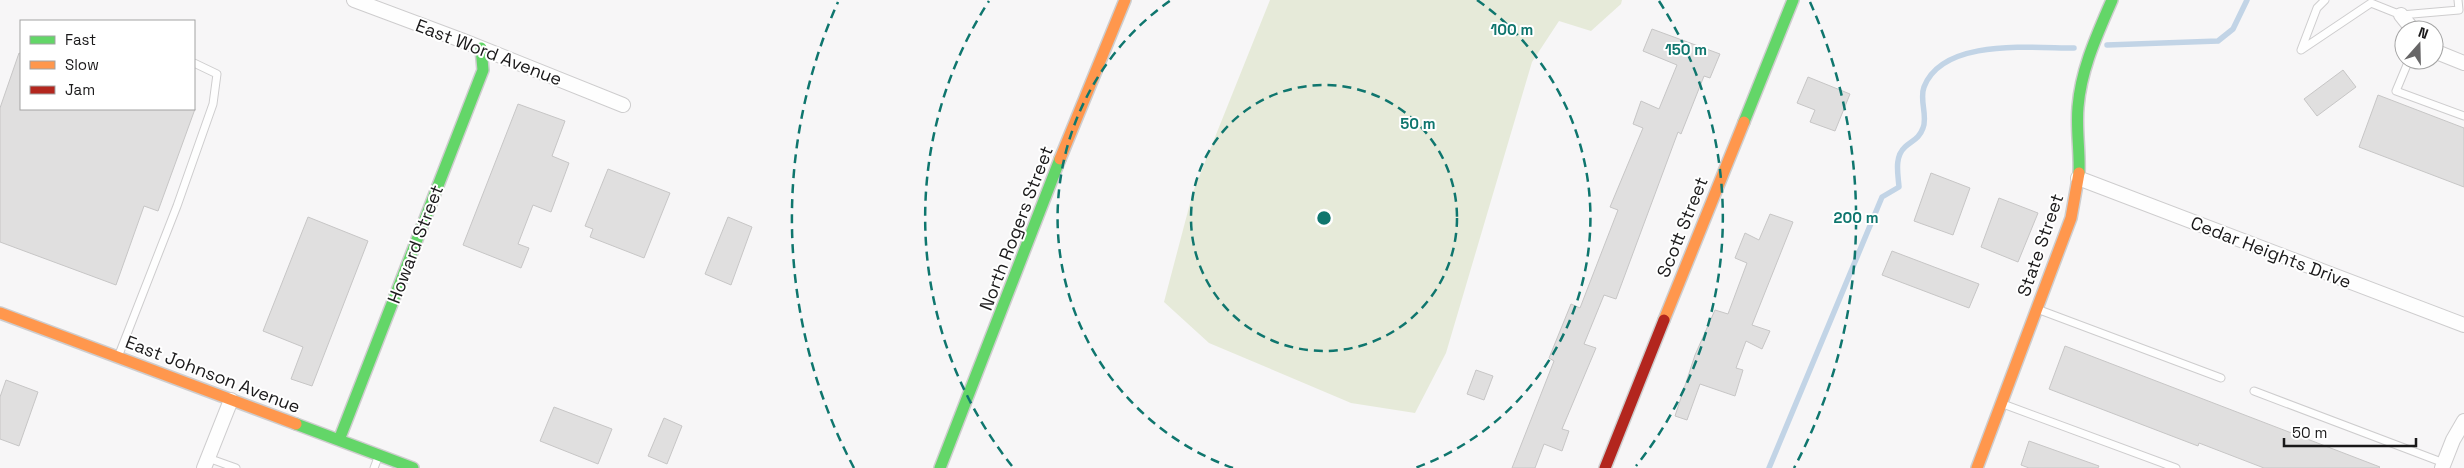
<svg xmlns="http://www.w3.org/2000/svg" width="2464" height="468" font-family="'Space Grotesk',sans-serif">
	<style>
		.green { fill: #e6ead9 }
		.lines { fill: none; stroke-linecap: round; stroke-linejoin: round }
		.stream { stroke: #c2d4e6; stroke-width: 5.5 }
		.building { fill: #e0dfdf; stroke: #c7c6c6 }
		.lane-casing { stroke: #cecdce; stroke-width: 9 }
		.street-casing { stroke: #cecdce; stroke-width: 16 }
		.fast-casing { stroke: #cecdce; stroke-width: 14 }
		.slow-casing { stroke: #cecdce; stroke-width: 14 }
		.jam-casing { stroke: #cecdce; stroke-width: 14 }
		.lane { stroke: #fefefe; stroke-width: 7 }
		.street { stroke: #fefefe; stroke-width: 14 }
		.fast { stroke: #63d668; stroke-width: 11 }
		.slow { stroke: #ff974d; stroke-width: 11 }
		.jam { stroke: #b3261e; stroke-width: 11 }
		.ring { fill: none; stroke: #0f766e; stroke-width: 2.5; stroke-dasharray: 9 6 }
		.labels { text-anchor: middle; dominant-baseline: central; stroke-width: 4; stroke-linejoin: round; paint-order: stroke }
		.street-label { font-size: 18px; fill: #1a191a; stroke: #fff }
		.centre { fill: #0f766e; stroke: #fff; stroke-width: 2.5 }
		.ring-label { font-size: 15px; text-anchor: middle; font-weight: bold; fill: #0f766e; stroke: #fff; stroke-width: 4; stroke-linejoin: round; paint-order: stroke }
	</style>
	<rect width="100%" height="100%" fill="#f7f6f7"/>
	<!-- green -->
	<path class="green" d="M1270,0H1622L1621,4L1591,31L1559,21L1532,62L1446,353L1415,413L1351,403L1209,343L1164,302L1193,192Z"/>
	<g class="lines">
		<!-- stream -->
		<path class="stream" d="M2107,45L2218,41L2233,29L2247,0
			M1769,468L1882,197L1899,187C1898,174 1894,157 1905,147C1913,140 1919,139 1923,128C1928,116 1919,100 1924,87C1943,38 2031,48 2074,48"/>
	</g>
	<!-- building -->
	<path class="building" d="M1652,29L1720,54L1710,78L1704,76L1681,134L1678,132L1616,299L1604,295L1584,344L1596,348L1562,429L1569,431L1562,451L1544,444L1535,468H1512L1554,361L1549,358L1571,304L1580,308L1618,210L1610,207L1643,128L1633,124L1641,101L1659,109L1677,65L1643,51Z
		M19,53L21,54V109H195L158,211L144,206L116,285L0,242V108Z
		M2343,70L2356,87L2317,116L2304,99Z
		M1808,77L1850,94L1835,131L1810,122L1815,110L1797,103Z
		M2378,95L2464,128V187L2359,147Z
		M518,104L565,121L552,156L569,163L551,212L533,205L518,244L529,248L521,268L463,245Z
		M608,169L670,193L644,258L590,237L593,229L585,226Z
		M1931,173L1970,188L1953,235L1914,221Z
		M1999,198L2038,213L2018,262L1981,247Z
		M1770,214L1793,222L1752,325L1770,331L1762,349L1746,341L1736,368L1743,370L1735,396L1700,384L1687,420L1675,416L1695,355L1715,310L1728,314L1747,263L1735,258L1745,233L1759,240Z
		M308,217L368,241L312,386L291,379L303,347L263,331Z
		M728,217L752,227L731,285L705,274Z
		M1892,251L1979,284L1969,308L1882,275Z
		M2065,346L2380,467L2379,468H2264L2199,443L2198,446L2049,389Z
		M1476,370L1493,376L1484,400L1467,394Z
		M6,380L38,392L19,446L0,439V397Z
		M554,407L612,429L598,464L540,441Z
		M664,418L682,426L667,464L648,456Z
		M2029,441L2099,466L2098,468H2029L2021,465Z"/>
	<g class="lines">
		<defs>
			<path id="lane" d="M2325,0L2317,8L2301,50L2371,3L2401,15L2459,10L2458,0
				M2409,60L2396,91L2464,116
				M2037,309L2221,378
				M118,357L177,206L213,104L217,74L194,63
				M2254,391L2444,463
				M2003,404L2176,468
				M208,458L236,468
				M374,468L379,455"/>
			<path id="street" d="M354,0L461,40L623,105
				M2401,15L2413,30
				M2434,49L2439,53L2464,63
				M2078,178L2464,325
				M204,468L231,400
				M2442,468L2453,440L2464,421"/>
			<path id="fast" d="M1744,122L1793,0
				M2079,173C2080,151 2076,129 2078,107C2081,69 2097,35 2112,0
				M296,424L413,468
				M339,440L483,70L481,48
				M940,468L1060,159"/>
			<path id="slow" d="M1060,159L1125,0
				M0,313L296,424
				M1664,320L1744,122
				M1977,468L2071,218L2079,173"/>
			<path id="jam" d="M1605,468L1664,320"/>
		</defs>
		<!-- lane casing -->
		<use href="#lane" class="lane-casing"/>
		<!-- street casing -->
		<use href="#street" class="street-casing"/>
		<!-- fast casing -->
		<use href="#fast" class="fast-casing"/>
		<!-- slow casing -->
		<use href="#slow" class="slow-casing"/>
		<!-- jam casing -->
		<use href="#jam" class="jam-casing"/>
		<!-- lane -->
		<use href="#lane" class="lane"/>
		<!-- street -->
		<use href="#street" class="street"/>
		<!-- fast -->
		<use href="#fast" class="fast"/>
		<!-- slow -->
		<use href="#slow" class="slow"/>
		<!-- jam -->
		<use href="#jam" class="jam"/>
	</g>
	<!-- distance rings -->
	<g class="ring">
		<circle cx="1324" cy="218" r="133"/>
		<path d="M1233 468A266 266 0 0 1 1171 0M1477 0A266 266 0 0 1 1415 468"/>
		<path d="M1012 466A399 399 0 0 1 989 1M1659 1A399 399 0 0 1 1636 466"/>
		<path d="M854 468A532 532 0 0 1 838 2M1810 2A532 532 0 0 1 1794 468"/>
	</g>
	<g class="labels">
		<!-- street labels -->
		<g class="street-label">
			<text transform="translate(489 52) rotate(21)">East Word Avenue</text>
			<text transform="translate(1682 227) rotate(-68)">Scott Street</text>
			<text transform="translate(1016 228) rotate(-69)">North Rogers Street</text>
			<text transform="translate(415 244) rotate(-69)">Howard Street</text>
			<text transform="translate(2040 245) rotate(-71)">State Street</text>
			<text transform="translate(2271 252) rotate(21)">Cedar Heights Drive</text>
			<text transform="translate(213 374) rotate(21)">East Johnson Avenue</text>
		</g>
	</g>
	<circle cx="1324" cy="218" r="8" class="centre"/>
	<g class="ring-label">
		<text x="1512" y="35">100 m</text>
		<text x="1686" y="55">150 m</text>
		<text x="1418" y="129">50 m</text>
		<text x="1856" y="223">200 m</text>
	</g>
	<!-- legend -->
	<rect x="20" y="20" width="175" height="90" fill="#ffffff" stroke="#a3a3a3"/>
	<rect x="30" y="36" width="25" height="8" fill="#63d668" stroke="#a3a3a3"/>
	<text x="65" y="45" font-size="15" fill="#1a191a">Fast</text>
	<rect x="30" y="61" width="25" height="8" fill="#ff974d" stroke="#a3a3a3"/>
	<text x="65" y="70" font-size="15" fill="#1a191a">Slow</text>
	<rect x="30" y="86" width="25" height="8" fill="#b3261e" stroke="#a3a3a3"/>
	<text x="65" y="95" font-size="15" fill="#1a191a">Jam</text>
	<!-- north arrow -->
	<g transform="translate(2419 45) rotate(20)"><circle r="24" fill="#ffffff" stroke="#a3a3a3"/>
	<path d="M0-4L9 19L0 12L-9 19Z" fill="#676667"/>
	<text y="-8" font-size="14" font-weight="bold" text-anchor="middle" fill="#1a191a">N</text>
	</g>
	<!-- scale -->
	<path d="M2284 438v8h132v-8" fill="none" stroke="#1a191a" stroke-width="2.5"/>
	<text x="2292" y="438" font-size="15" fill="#1a191a" stroke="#ffffff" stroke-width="4" paint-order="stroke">50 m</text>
</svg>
